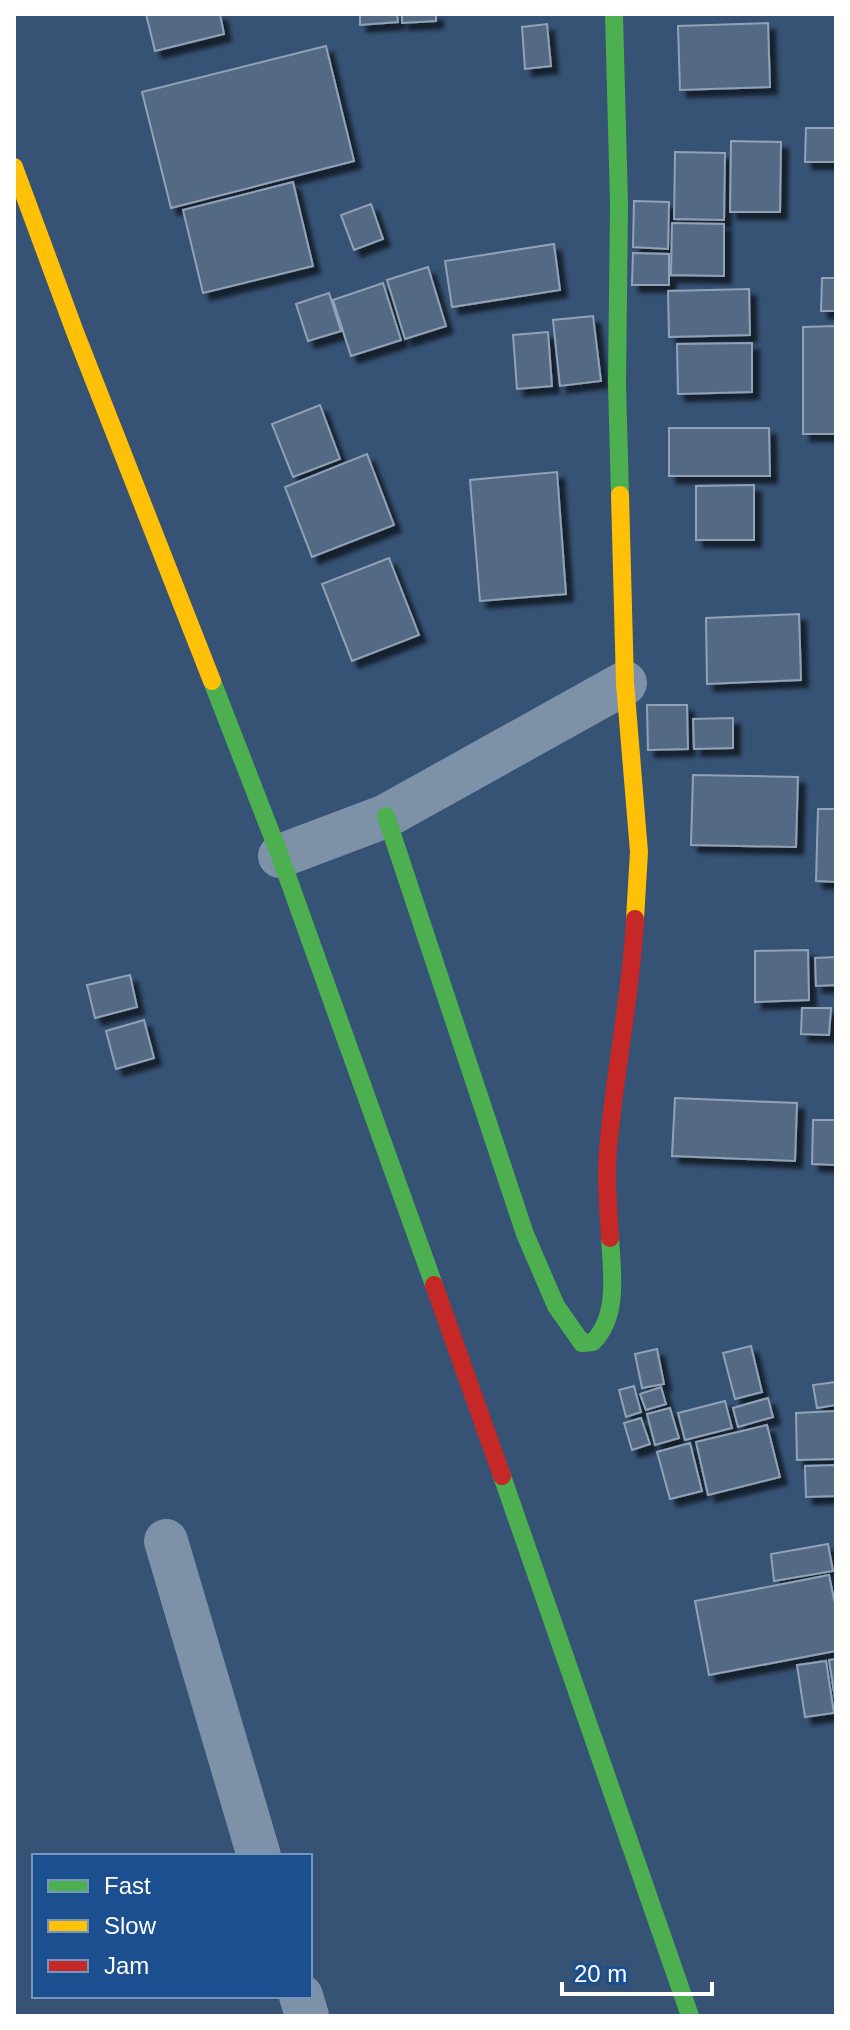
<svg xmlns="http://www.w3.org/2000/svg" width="850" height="2030" font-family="Helvetica,sans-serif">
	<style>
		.building { fill: #526984; stroke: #92a2b6; stroke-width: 2; filter: url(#shadow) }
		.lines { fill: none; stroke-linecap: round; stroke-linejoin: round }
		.street { stroke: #7d92a8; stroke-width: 44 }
		.fast { stroke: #4caf50; stroke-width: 18 }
		.slow { stroke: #ffc107; stroke-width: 18 }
		.jam { stroke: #c62828; stroke-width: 18 }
	</style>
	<defs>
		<filter id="shadow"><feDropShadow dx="7" dy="7" stdDeviation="2" flood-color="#0009"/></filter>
	</defs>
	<rect width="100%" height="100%" fill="#365274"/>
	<!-- building -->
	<path class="building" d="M146,14H220L224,34L155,51Z
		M360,14H397L398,22L360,25Z
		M402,14H436V21L402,23Z
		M768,23L770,87L680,90L678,26Z
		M547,24L551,66L525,69L522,27Z
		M326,46L354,161L171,208L142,92Z
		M806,128H836V162H805Z
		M731,141L781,142L780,212H730Z
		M675,152L725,153L724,220L674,219Z
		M293,182L313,266L203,293L183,210Z
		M634,201L669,202L668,249L633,247Z
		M371,204L383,239L354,250L341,215Z
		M672,223L724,224V276L671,275Z
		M554,244L560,290L452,307L445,261Z
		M633,253L669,254V285H632Z
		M428,267L446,326L405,339L387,280Z
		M822,278H836V311H821Z
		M383,283L401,340L351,356L333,300Z
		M749,289L750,335L669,337L668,291Z
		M329,293L341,331L308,341L296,304Z
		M593,316L601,381L560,386L553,320Z
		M836,326V434H803V327Z
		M548,332L552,386L517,389L513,335Z
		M752,343V392L678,394L677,344Z
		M320,405L340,459L293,477L272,424Z
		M669,428H769L770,476H669Z
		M367,454L394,525L312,557L285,487Z
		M557,472L566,594L480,601L470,480Z
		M754,485V540H696V486Z
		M389,558L419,635L352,661L322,584Z
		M799,614L801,680L707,684L706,618Z
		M647,705H687L688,749L648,750Z
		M733,718V748L694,749L693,719Z
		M693,775L798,777L796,847L691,845Z
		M818,809H836V882L816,881Z
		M808,950L809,1000L755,1002V951Z
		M836,957V985L816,986L815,958Z
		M130,975L137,1007L95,1018L87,985Z
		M802,1008H831L829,1035L801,1034Z
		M144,1020L154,1058L116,1069L106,1031Z
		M675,1098L797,1103L795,1161L672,1156Z
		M813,1120H836V1165L812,1164Z
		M751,1346L762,1392L735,1399L723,1353Z
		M657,1349L664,1384L642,1388L635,1354Z
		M836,1382V1405L817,1408L813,1385Z
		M634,1386L641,1412L626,1417L619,1390Z
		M661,1387L666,1404L646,1410L640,1394Z
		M768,1398L773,1417L738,1427L733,1408Z
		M725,1401L732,1428L685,1440L678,1413Z
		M670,1408L679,1438L655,1445L647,1414Z
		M836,1411V1459L797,1460L796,1413Z
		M641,1418L650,1444L632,1450L624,1423Z
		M767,1425L780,1477L708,1495L696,1442Z
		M690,1443L702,1491L670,1499L657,1452Z
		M836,1465V1496L806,1497L805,1466Z
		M828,1544L833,1571L774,1581L771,1554Z
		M829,1575L836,1609V1651L709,1675L695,1601Z
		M836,1659V1705L829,1660Z
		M826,1661L834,1713L805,1717L797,1665Z"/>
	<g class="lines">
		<!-- street -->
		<path class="street" d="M280,856L386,816L625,683
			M166,1541L259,1856
			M301,1996L307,2016"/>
		<!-- fast -->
		<path class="fast" d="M614,14L619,204L617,384L620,495
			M212,681L280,856L434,1285
			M386,816L525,1234L556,1306L582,1343L593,1342C619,1316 612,1272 610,1238
			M502,1476L690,2016"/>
		<!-- slow -->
		<path class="slow" d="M14,167L75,332L212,681
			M620,495L625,683L639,852L635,919"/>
		<!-- jam -->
		<path class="jam" d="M610,1238C609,1214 606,1188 607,1164C612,1082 631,1001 635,919
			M434,1285L502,1476"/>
	</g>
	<!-- border -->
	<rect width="850" height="2030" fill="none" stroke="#ffffff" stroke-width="32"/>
	<!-- legend -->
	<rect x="32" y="1854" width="280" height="144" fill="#1b4f8f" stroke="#7695bc" stroke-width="2"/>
	<rect x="48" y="1880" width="40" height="12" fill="#4caf50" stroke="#7695bc" stroke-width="2"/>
	<text x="104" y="1894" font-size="24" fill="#ffffff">Fast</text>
	<rect x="48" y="1920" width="40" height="12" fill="#ffc107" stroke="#7695bc" stroke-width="2"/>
	<text x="104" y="1934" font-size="24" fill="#ffffff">Slow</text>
	<rect x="48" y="1960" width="40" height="12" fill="#c62828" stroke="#7695bc" stroke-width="2"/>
	<text x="104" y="1974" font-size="24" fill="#ffffff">Jam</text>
	<!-- scale -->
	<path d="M562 1982v12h150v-12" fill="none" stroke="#ffffff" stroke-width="4"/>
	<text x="574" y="1982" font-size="24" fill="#ffffff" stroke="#1b4f8f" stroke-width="6" paint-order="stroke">20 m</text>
</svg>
